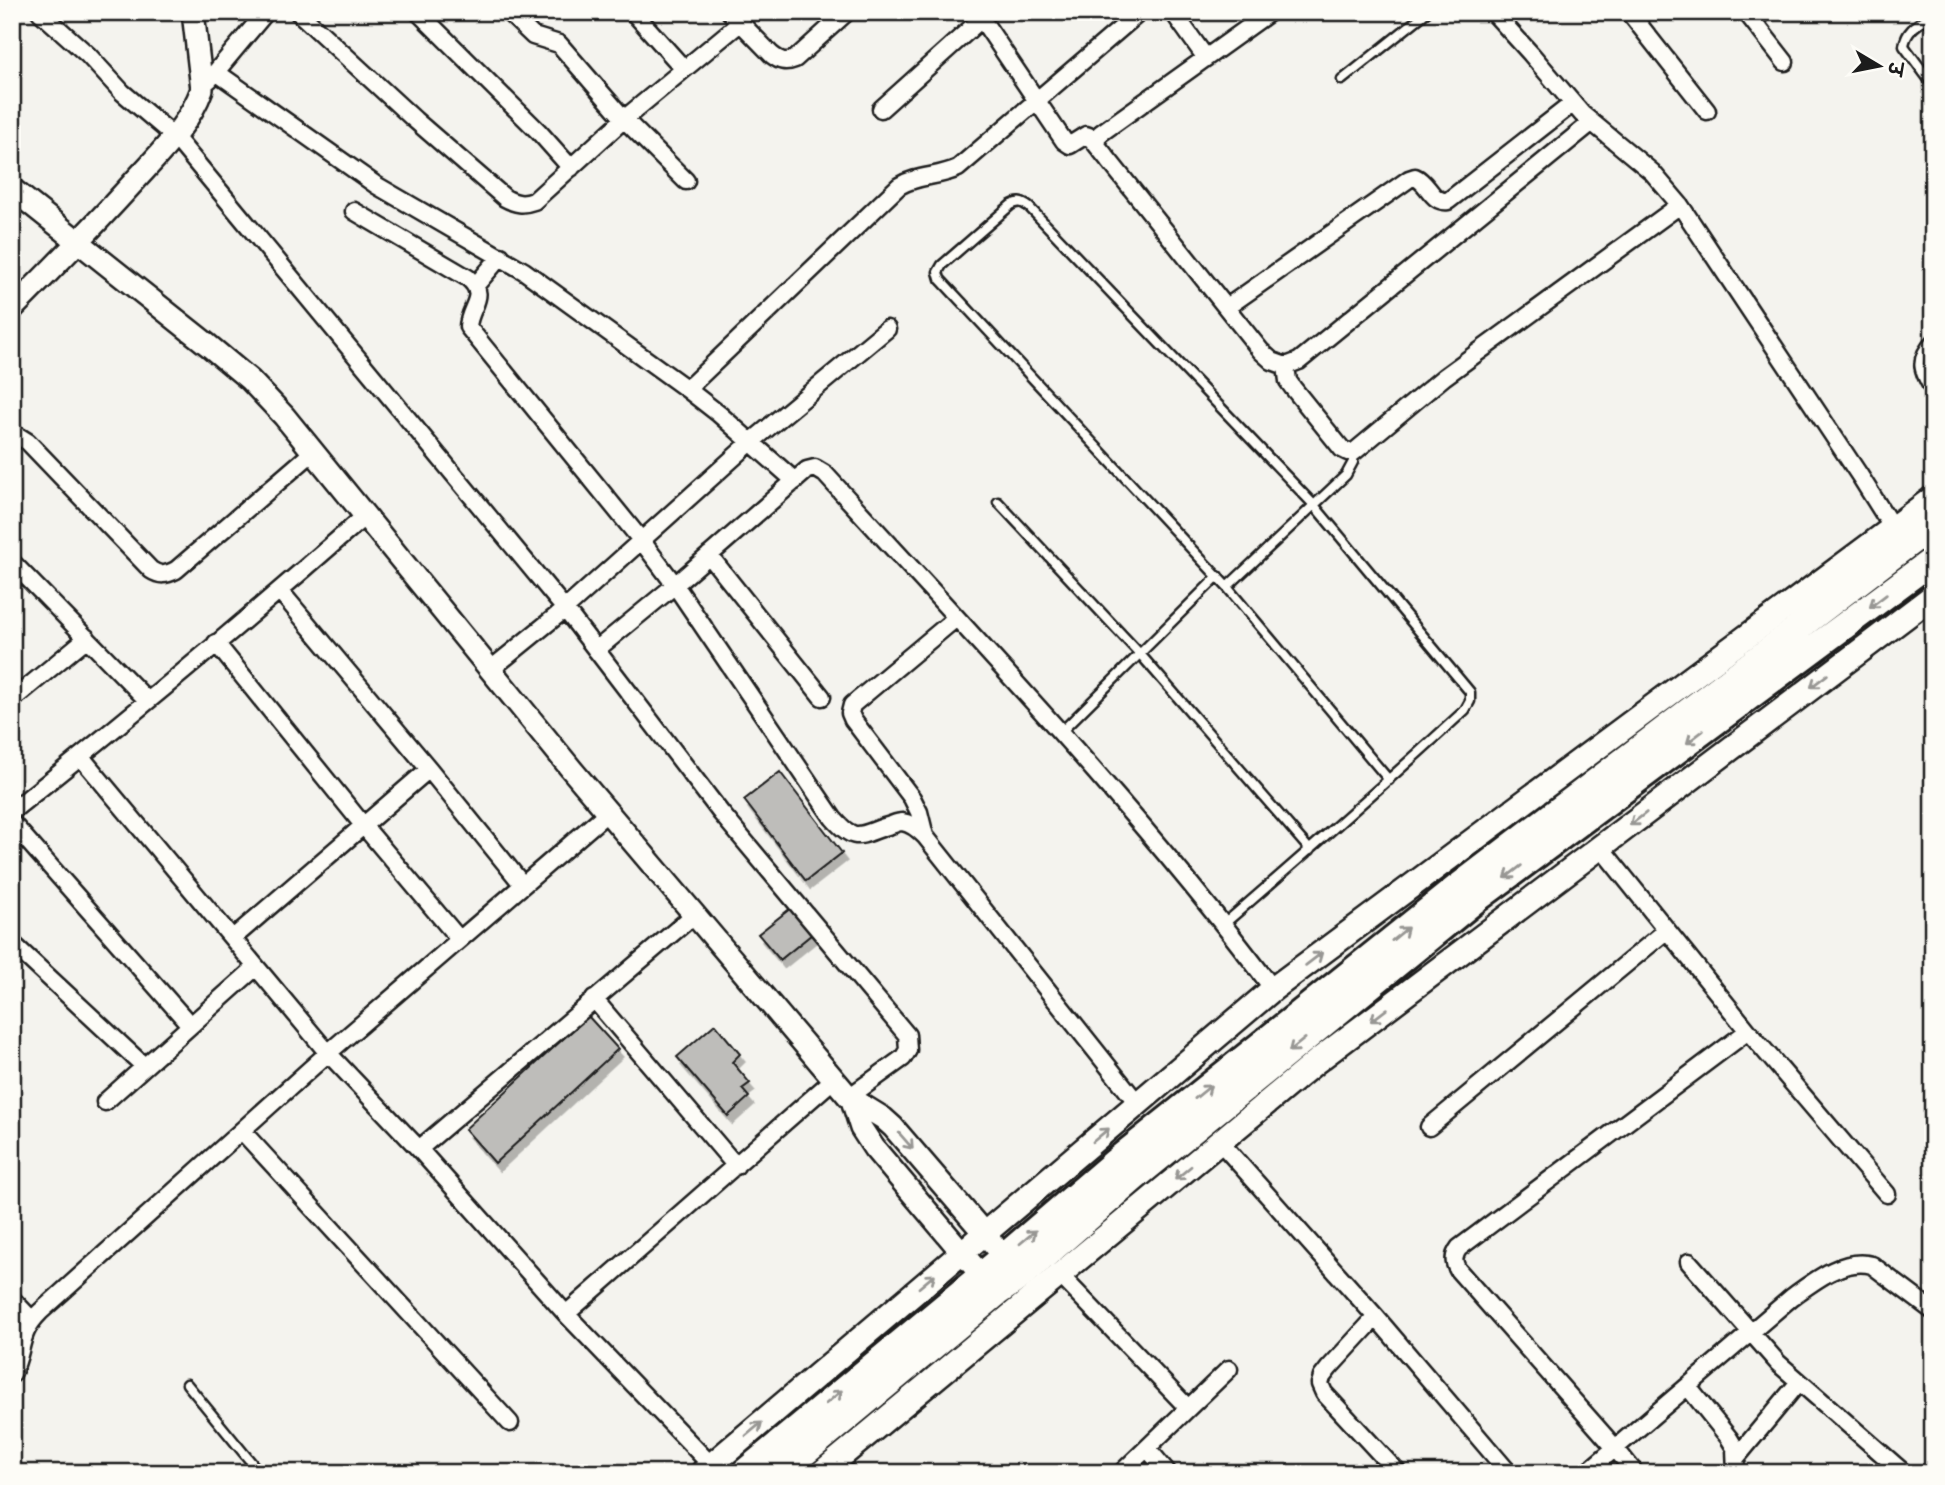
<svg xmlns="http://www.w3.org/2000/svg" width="1945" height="1485" font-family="Delius,'Playpen Sans Deva',sans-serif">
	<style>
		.building { fill: #bebdba; stroke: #1c1c1c; stroke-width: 2; filter: url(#shadow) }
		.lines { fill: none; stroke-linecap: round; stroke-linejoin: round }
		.service-casing { stroke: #1c1c1c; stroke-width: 13 }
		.minor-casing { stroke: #1c1c1c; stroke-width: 21 }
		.tertiary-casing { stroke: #1c1c1c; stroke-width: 26 }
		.secondary-casing { stroke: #1c1c1c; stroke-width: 28 }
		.primary-casing { stroke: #1c1c1c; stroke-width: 32 }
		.service { stroke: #fdfcf7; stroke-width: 8 }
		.minor { stroke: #fdfcf7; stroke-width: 16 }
		.tertiary { stroke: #fdfcf7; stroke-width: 21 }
		.secondary { stroke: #fdfcf7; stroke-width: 23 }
		.primary { stroke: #fdfcf7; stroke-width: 26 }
		.oneway { stroke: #989794 }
	</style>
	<defs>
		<filter id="shadow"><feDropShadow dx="4.5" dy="8" stdDeviation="0" flood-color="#0004"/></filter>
	</defs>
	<rect width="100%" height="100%" fill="#f4f3ee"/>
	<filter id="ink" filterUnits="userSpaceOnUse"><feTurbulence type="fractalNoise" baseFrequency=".0143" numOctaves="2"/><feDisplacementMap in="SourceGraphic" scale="14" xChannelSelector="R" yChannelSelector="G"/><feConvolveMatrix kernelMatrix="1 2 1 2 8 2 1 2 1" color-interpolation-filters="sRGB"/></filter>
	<g filter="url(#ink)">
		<!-- building -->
		<path class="building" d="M780,772L842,853L806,881L744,800Z
			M791,908L812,934L780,960L758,934Z
			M588,1016L618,1049L495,1163L465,1129Z
			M715,1024L740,1054L732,1062L750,1083L742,1089L749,1097L728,1116L677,1057Z"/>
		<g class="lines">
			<defs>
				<path id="service" d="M1933,14C1920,23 1906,29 1904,46L1933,85
					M1342,80L1427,12
					M1933,338C1912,359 1918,373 1933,396
					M998,502L1140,654L1310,850
					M1227,587L1346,475L1353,462L1354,452
					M1060,733L1218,576
					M1224,924C1305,854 1386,783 1465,710L1470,701V692L1313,504L1029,207C1022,202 1019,201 1011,205L942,265L938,272L940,279L1227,587L1389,780
					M187,1384L260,1473"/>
				<path id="minor" d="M40,12L88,55L122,92L175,137L565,609L721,813L907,1035L908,1050L903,1058L849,1097
					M298,12L415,120L505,198C516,204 523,205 534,201L624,119L740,23
					M418,12L539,132L571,168
					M508,12L533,36L559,44L624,119L686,181
					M633,12L684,69
					M730,12L772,55C780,61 785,63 795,59L847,12
					M977,12L1064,141L1070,145L1086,135L1089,136L1095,143
					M1173,12L1206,58
					M1270,12L1101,133L1096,138L1095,143L1261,351L1272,361L1286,366L1299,361L1591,123
					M1493,12L1531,54L1582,114L1652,172L1680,205L1860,476L1892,527
					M1629,12L1707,111
					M1746,12L1785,62
					M216,72L376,185L524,271L687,389L719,414L795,481
					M209,80L266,12
					M881,109L989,12
					M354,211L468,278C489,296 469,306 468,327L641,540L675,585L833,818C857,846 861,833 891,825C894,824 898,822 902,822C911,823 919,830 925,836L1138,1104
					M476,285L501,256
					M1227,307L1409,179L1415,177C1429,183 1431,203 1448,201L1572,104
					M1286,366L1288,381L1293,388L1342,449L1348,452H1354L1444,377L1680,205
					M687,389L899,186C917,175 939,177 958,168L1140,12
					M12,436L20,437L28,442L151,570C160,576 166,575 176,570L313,452
					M709,555L822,697
					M12,562L147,700
					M280,591L429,769L522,884
					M216,643L363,825L459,939
					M596,650L675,585L807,470L815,468L825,474C977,641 1137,808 1273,989
					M490,670L565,609L751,442L887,329
					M12,700L87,638
					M81,757L328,1053L419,1149L566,1314L711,1465
					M12,811C132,716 250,617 365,516
					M12,823L190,1025
					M925,836L919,812L912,798L853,720L850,713L852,705L956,618
					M1601,848L1748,1031L1887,1194
					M233,938L429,769
					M12,943L144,1066
					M594,999L736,1166
					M105,1102L256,967
					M1429,1127L1667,930
					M242,1131L510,1423
					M1220,1142L1376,1317L1509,1473
					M419,1149L695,914
					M1689,1262L1778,1363L1904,1473
					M1060,1275L1188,1408
					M12,1299L32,1320
					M566,1314L834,1079
					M1376,1317L1329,1368L1322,1377L1320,1384L1324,1393L1398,1473
					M12,1374C25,1348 17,1335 40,1312L328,1053L608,812
					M1688,1387L1729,1438L1735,1448L1736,1473
					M1147,1448L1168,1473
					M1736,1458L1799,1382
					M1121,1473L1229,1369
					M1586,1473L1792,1297C1814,1281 1844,1257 1872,1265L1933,1311
					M1635,1473L1616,1449L1458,1270C1453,1262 1453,1256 1459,1248L1748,1031"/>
				<path id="tertiary" d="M12,189L208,345L250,380L284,416L572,770L849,1097L883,1118L893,1127L1014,1268
					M12,309C53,268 93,227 132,184C158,155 189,126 202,89L193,12
					M852,1100L861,1128L874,1148L992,1288"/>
				<path id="secondary" d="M702,1473L1273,989L1933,498
					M821,1473L1317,1061L1933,596"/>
				<path id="primary" d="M744,1473L1004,1257L1115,1162L1458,887L1933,525
					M780,1473L997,1293L1021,1276L1134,1178L1475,900L1933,560"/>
			</defs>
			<!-- service casing -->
			<use href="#service" class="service-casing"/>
			<!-- minor casing -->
			<use href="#minor" class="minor-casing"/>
			<!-- tertiary casing -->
			<use href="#tertiary" class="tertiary-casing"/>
			<!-- secondary casing -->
			<use href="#secondary" class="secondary-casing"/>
			<!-- primary casing -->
			<use href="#primary" class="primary-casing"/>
			<!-- service -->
			<use href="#service" class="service"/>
			<!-- minor -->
			<use href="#minor" class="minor"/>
			<!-- tertiary -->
			<use href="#tertiary" class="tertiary"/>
			<!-- secondary -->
			<use href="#secondary" class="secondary"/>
			<!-- primary -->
			<use href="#primary" class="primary"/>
		</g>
		<!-- one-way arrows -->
		<defs><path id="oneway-shaft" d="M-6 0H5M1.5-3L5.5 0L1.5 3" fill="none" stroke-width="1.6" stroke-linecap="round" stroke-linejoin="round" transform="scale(1.75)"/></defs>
		<g class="oneway">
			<use href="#oneway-shaft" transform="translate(1878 601) rotate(143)"/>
			<use href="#oneway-shaft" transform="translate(1819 681) rotate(143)"/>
			<use href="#oneway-shaft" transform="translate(1695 737) rotate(143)"/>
			<use href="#oneway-shaft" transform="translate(1638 819) rotate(142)"/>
			<use href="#oneway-shaft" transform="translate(1513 872) rotate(143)"/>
			<use href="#oneway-shaft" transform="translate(1400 934) rotate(-39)"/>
			<use href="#oneway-shaft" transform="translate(1314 959) rotate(-37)"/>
			<use href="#oneway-shaft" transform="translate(1379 1015) rotate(143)"/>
			<use href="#oneway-shaft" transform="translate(1297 1045) rotate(141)"/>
			<use href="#oneway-shaft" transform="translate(1203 1092) rotate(-39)"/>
			<use href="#oneway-shaft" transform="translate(1101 1135) rotate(-40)"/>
			<use href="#oneway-shaft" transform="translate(906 1141) rotate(49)"/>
			<use href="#oneway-shaft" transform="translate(1183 1173) rotate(140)"/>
			<use href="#oneway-shaft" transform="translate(1028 1237) rotate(-40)"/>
			<use href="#oneway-shaft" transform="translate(927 1281) rotate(-40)"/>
			<use href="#oneway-shaft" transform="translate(834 1397) rotate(-40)"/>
			<use href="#oneway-shaft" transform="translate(754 1429) rotate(-40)"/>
		</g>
	</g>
	<!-- margin -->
	<rect width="1945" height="1485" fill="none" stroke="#fdfcf7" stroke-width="42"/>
	<rect x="21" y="21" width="1903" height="1443" fill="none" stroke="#1c1c1c" stroke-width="2.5" filter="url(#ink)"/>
	<!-- north arrow -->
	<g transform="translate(1879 66) rotate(100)" stroke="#fdfcf7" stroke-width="5" paint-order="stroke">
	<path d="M0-5L12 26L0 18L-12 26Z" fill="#1c1c1c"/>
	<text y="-10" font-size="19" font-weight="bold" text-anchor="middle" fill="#1c1c1c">उ</text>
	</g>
</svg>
